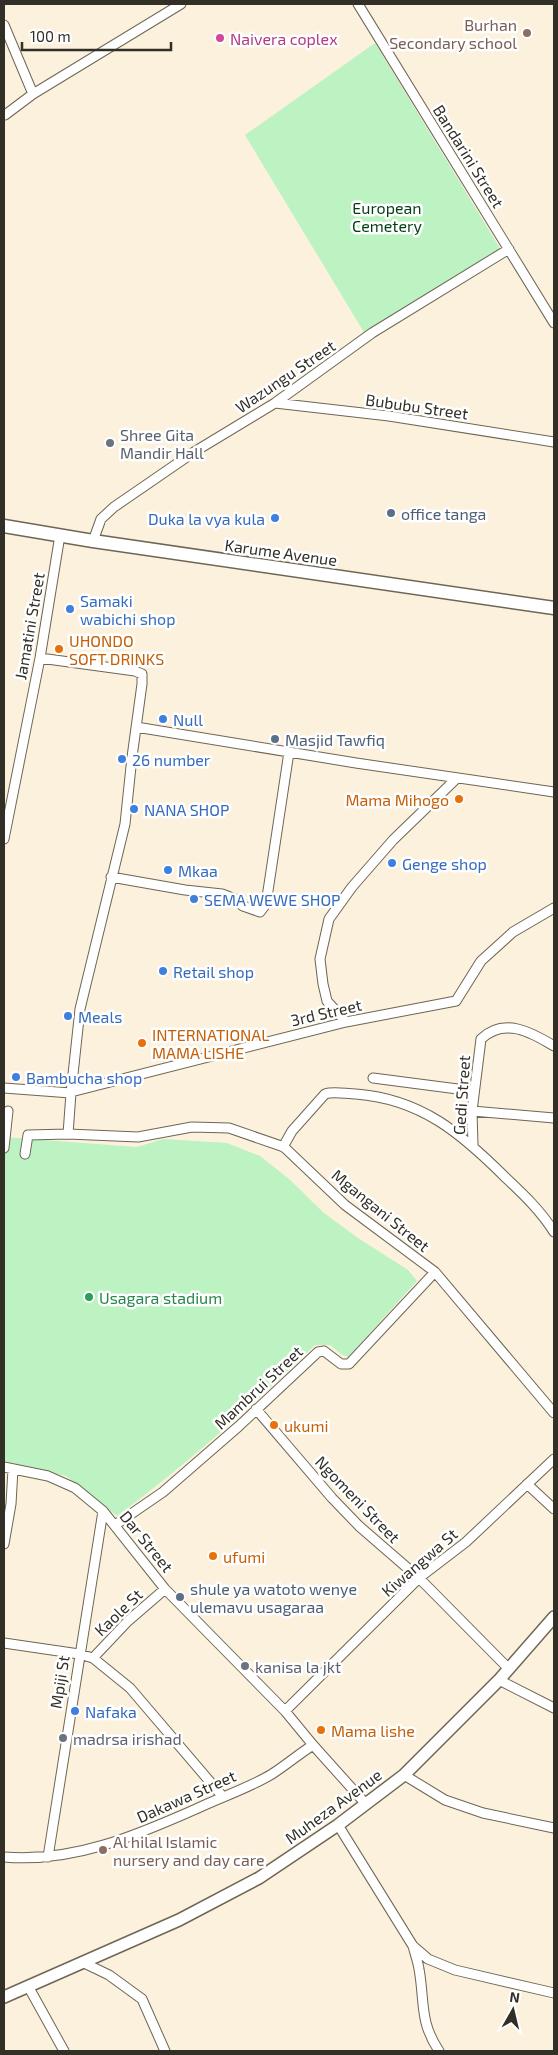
<svg xmlns="http://www.w3.org/2000/svg" width="558" height="2055" font-family="'Exo 2',sans-serif">
	<style>
		.green { fill: #bdf2c2 }
		.lines { fill: none; stroke-linecap: round; stroke-linejoin: round }
		.minor-casing { stroke: #6e6654; stroke-width: 11 }
		.tertiary-casing { stroke: #6e6654; stroke-width: 14 }
		.secondary-casing { stroke: #6e6654; stroke-width: 15 }
		.minor { stroke: #fff; stroke-width: 9 }
		.tertiary { stroke: #fff; stroke-width: 11 }
		.secondary { stroke: #fff; stroke-width: 12 }
		.education-dot { fill: #8d6e63; stroke: #fff; stroke-width: 2 }
		.hotel-dot { fill: #d1479c; stroke: #fff; stroke-width: 2 }
		.worship-dot { fill: #6b7280; stroke: #fff; stroke-width: 2 }
		.service-dot { fill: #5c6f8a; stroke: #fff; stroke-width: 2 }
		.shop-dot { fill: #3f7fe0; stroke: #fff; stroke-width: 2 }
		.food-dot { fill: #e8710a; stroke: #fff; stroke-width: 2 }
		.leisure-dot { fill: #2e9e5b; stroke: #fff; stroke-width: 2 }
		.labels { text-anchor: middle; dominant-baseline: central; stroke-width: 5; stroke-linejoin: round; paint-order: stroke }
		.education-label { font-size: 16px; fill: #785e54; stroke: #fff; text-anchor: end }
		.hotel-label { font-size: 16px; fill: #b23c85; stroke: #fff; text-anchor: start }
		.street-label { font-size: 16px; fill: #322f27; stroke: #fff }
		.park-label { font-size: 16px; fill: #053e15; stroke: #fff }
		.worship-label { font-size: 16px; fill: #5b616d; stroke: #fff; text-anchor: start }
		.service-label { font-size: 16px; fill: #4e5e75; stroke: #fff; text-anchor: start }
		.shop-label { font-size: 16px; fill: #366cbe; stroke: #fff; text-anchor: start }
		.food-label { font-size: 16px; fill: #c56008; stroke: #fff; text-anchor: start }
		.leisure-label { font-size: 16px; fill: #27864d; stroke: #fff; text-anchor: start }
	</style>
	<rect width="100%" height="100%" fill="#fbf1dd"/>
	<!-- green -->
	<path class="green" d="M375,43L501,250L365,334L245,135Z
		M4,1137L137,1147L163,1139L227,1143L260,1156L289,1179L324,1213L358,1238L408,1270L417,1281L348,1357L341,1354L330,1345H315C253,1405 187,1464 117,1516L66,1476L4,1461Z"/>
	<g class="lines">
		<defs>
			<path id="minor" d="M358,4L554,323
				M4,25L33,94
				M5,115L33,94L181,4
				M275,403L389,416L554,442
				M93,541L101,519L114,507L194,452L275,403L372,333L509,249
				M40,658L135,671L142,674V684L132,757L125,824L80,1009L71,1093
				M136,727L356,763L554,792
				M4,839L40,658L60,535
				M111,877L185,890L222,894L235,899L243,906L260,912L266,904L289,752
				M346,1022L327,1001L323,984L320,959L329,919L352,887L393,840L457,778
				M373,1078L473,1091
				M4,1088L71,1093L68,1134L138,1137L192,1127L229,1128L284,1147L345,1205L435,1272L554,1413
				M71,1092L346,1022L456,1001L481,961L513,932L554,908
				M472,1111L554,1118
				M473,1145L472,1111L481,1039C504,1017 531,1032 554,1046
				M283,1147L292,1131L325,1094C334,1091 346,1094 356,1094C421,1099 461,1133 506,1178C524,1195 541,1211 554,1232
				M4,1148L8,1111
				M25,1154L28,1135L68,1134
				M256,1409L332,1498L359,1526L419,1578L508,1668
				M4,1467L48,1476L75,1488L103,1511L165,1589L285,1711L313,1745L365,1803
				M527,1484L554,1509
				M115,1525L163,1492L239,1426L318,1352L324,1351L341,1364H349L435,1272
				M4,1544L11,1504L13,1469
				M4,1643L79,1654L93,1658L130,1688L223,1797
				M93,1658L128,1621L165,1589
				M499,1680L554,1708
				M285,1711L419,1578L466,1542L554,1459
				M404,1775L445,1800L483,1813L554,1828
				M338,1825L413,1946L428,1959L455,1970L554,1993
				M4,1857C72,1863 135,1836 196,1809C221,1797 249,1788 272,1774C286,1765 299,1754 313,1745
				M48,1857L103,1511
				M413,1946C415,1954 418,1962 419,1969C425,2002 419,2021 439,2051
				M82,1962L109,1975L142,1999L165,2051
				M28,1986L64,2051"/>
			<path id="tertiary" d="M4,1997L179,1920L259,1878L338,1825L404,1775L499,1680L554,1617"/>
			<path id="secondary" d="M4,526L93,541L554,608"/>
		</defs>
		<!-- minor casing -->
		<use href="#minor" class="minor-casing"/>
		<!-- tertiary casing -->
		<use href="#tertiary" class="tertiary-casing"/>
		<!-- secondary casing -->
		<use href="#secondary" class="secondary-casing"/>
		<!-- minor -->
		<use href="#minor" class="minor"/>
		<!-- tertiary -->
		<use href="#tertiary" class="tertiary"/>
		<!-- secondary -->
		<use href="#secondary" class="secondary"/>
	</g>
	<!-- markers -->
	<g class="education-dot">
		<circle cx="527" cy="33" r="5"/>
		<circle cx="103" cy="1850" r="5"/>
	</g>
	<circle class="hotel-dot" cx="220" cy="38" r="5"/>
	<g class="worship-dot">
		<circle cx="110" cy="443" r="5"/>
		<circle cx="245" cy="1666" r="5"/>
		<circle cx="63" cy="1738" r="5"/>
	</g>
	<g class="service-dot">
		<circle cx="391" cy="513" r="5"/>
		<circle cx="275" cy="739" r="5"/>
		<circle cx="180" cy="1597" r="5"/>
	</g>
	<g class="shop-dot">
		<circle cx="275" cy="518" r="5"/>
		<circle cx="70" cy="609" r="5"/>
		<circle cx="163" cy="719" r="5"/>
		<circle cx="122" cy="759" r="5"/>
		<circle cx="134" cy="809" r="5"/>
		<circle cx="392" cy="863" r="5"/>
		<circle cx="168" cy="870" r="5"/>
		<circle cx="194" cy="899" r="5"/>
		<circle cx="163" cy="971" r="5"/>
		<circle cx="68" cy="1016" r="5"/>
		<circle cx="16" cy="1077" r="5"/>
		<circle cx="75" cy="1711" r="5"/>
	</g>
	<g class="food-dot">
		<circle cx="59" cy="649" r="5"/>
		<circle cx="459" cy="799" r="5"/>
		<circle cx="142" cy="1043" r="5"/>
		<circle cx="274" cy="1425" r="5"/>
		<circle cx="213" cy="1556" r="5"/>
		<circle cx="321" cy="1730" r="5"/>
	</g>
	<circle class="leisure-dot" cx="89" cy="1297" r="5"/>
	<g class="labels">
		<!-- education labels -->
		<g class="education-label">
			<text x="517" y="24">Burhan<tspan x="517" dy="18">Secondary school</tspan></text>
			<text x="113" y="1841" text-anchor="start">Al hilal Islamic<tspan x="113" dy="18">nursery and day care</tspan></text>
		</g>
		<!-- hotel labels -->
		<g class="hotel-label">
			<text x="230" y="38">Naivera coplex</text>
		</g>
		<!-- street labels -->
		<g class="street-label">
			<text transform="translate(469 156) rotate(58)">Bandarini Street</text>
			<text transform="translate(285 376) rotate(-34)">Wazungu Street</text>
			<text transform="translate(417 406) rotate(8)">Bububu Street</text>
			<text transform="translate(281 552) rotate(8)">Karume Avenue</text>
			<text transform="translate(29 626) rotate(-80)">Jamatini Street</text>
			<text transform="translate(326 1012) rotate(-13)">3rd Street</text>
			<text transform="translate(461 1095) rotate(-86)">Gedi Street</text>
			<text transform="translate(381 1210) rotate(39)">Mgangani Street</text>
			<text transform="translate(258 1387) rotate(-43)">Mambrui Street</text>
			<text transform="translate(358 1499) rotate(46)">Ngomeni Street</text>
			<text transform="translate(147 1541) rotate(51)">Dar Street</text>
			<text transform="translate(419 1562) rotate(-41)">Kiwangwa St</text>
			<text transform="translate(118 1612) rotate(-44)">Kaole St</text>
			<text transform="translate(59 1682) rotate(-81)">Mpiji St</text>
			<text transform="translate(186 1796) rotate(-24)">Dakawa Street</text>
			<text transform="translate(333 1806) rotate(-36)">Muheza Avenue</text>
		</g>
		<!-- park labels -->
		<g class="park-label">
			<text x="387" y="207">European<tspan x="387" dy="18">Cemetery</tspan></text>
		</g>
		<!-- worship labels -->
		<g class="worship-label">
			<text x="120" y="434">Shree Gita<tspan x="120" dy="18">Mandir Hall</tspan></text>
			<text x="255" y="1666">kanisa la jkt</text>
			<text x="73" y="1738">madrsa irishad</text>
		</g>
		<!-- service labels -->
		<g class="service-label">
			<text x="401" y="513">office tanga</text>
			<text x="285" y="739">Masjid Tawfiq</text>
			<text x="190" y="1588">shule ya watoto wenye<tspan x="190" dy="18">ulemavu usagaraa</tspan></text>
		</g>
		<!-- shop labels -->
		<g class="shop-label">
			<text x="265" y="518" text-anchor="end">Duka la vya kula</text>
			<text x="80" y="600">Samaki<tspan x="80" dy="18">wabichi shop</tspan></text>
			<text x="173" y="719">Null</text>
			<text x="132" y="759">26 number</text>
			<text x="144" y="809">NANA SHOP</text>
			<text x="402" y="863">Genge shop</text>
			<text x="178" y="870">Mkaa</text>
			<text x="204" y="899">SEMA WEWE SHOP</text>
			<text x="173" y="971">Retail shop</text>
			<text x="78" y="1016">Meals</text>
			<text x="26" y="1077">Bambucha shop</text>
			<text x="85" y="1711">Nafaka</text>
		</g>
		<!-- food labels -->
		<g class="food-label">
			<text x="69" y="640">UHONDO<tspan x="69" dy="18">SOFT DRINKS</tspan></text>
			<text x="449" y="799" text-anchor="end">Mama Mihogo</text>
			<text x="152" y="1034">INTERNATIONAL<tspan x="152" dy="18">MAMA LISHE</tspan></text>
			<text x="284" y="1425">ukumi</text>
			<text x="223" y="1556">ufumi</text>
			<text x="331" y="1730">Mama lishe</text>
		</g>
		<!-- leisure labels -->
		<g class="leisure-label">
			<text x="99" y="1297">Usagara stadium</text>
		</g>
	</g>
	<!-- border -->
	<rect width="558" height="2055" fill="none" stroke="#322f27" stroke-width="10"/>
	<!-- north arrow -->
	<g transform="translate(513 2010) rotate(8)" stroke="#ffffff" stroke-width="4" paint-order="stroke">
	<path d="M0-4L9 19L0 12L-9 19Z" fill="#322f27"/>
	<text y="-8" font-size="14" font-weight="bold" text-anchor="middle" fill="#322f27">N</text>
	</g>
	<!-- scale -->
	<path d="M22 42v8h149v-8" fill="none" stroke="#322f27" stroke-width="2.5"/>
	<text x="30" y="42" font-size="15" fill="#322f27" stroke="#ffffff" stroke-width="4" paint-order="stroke">100 m</text>
</svg>
